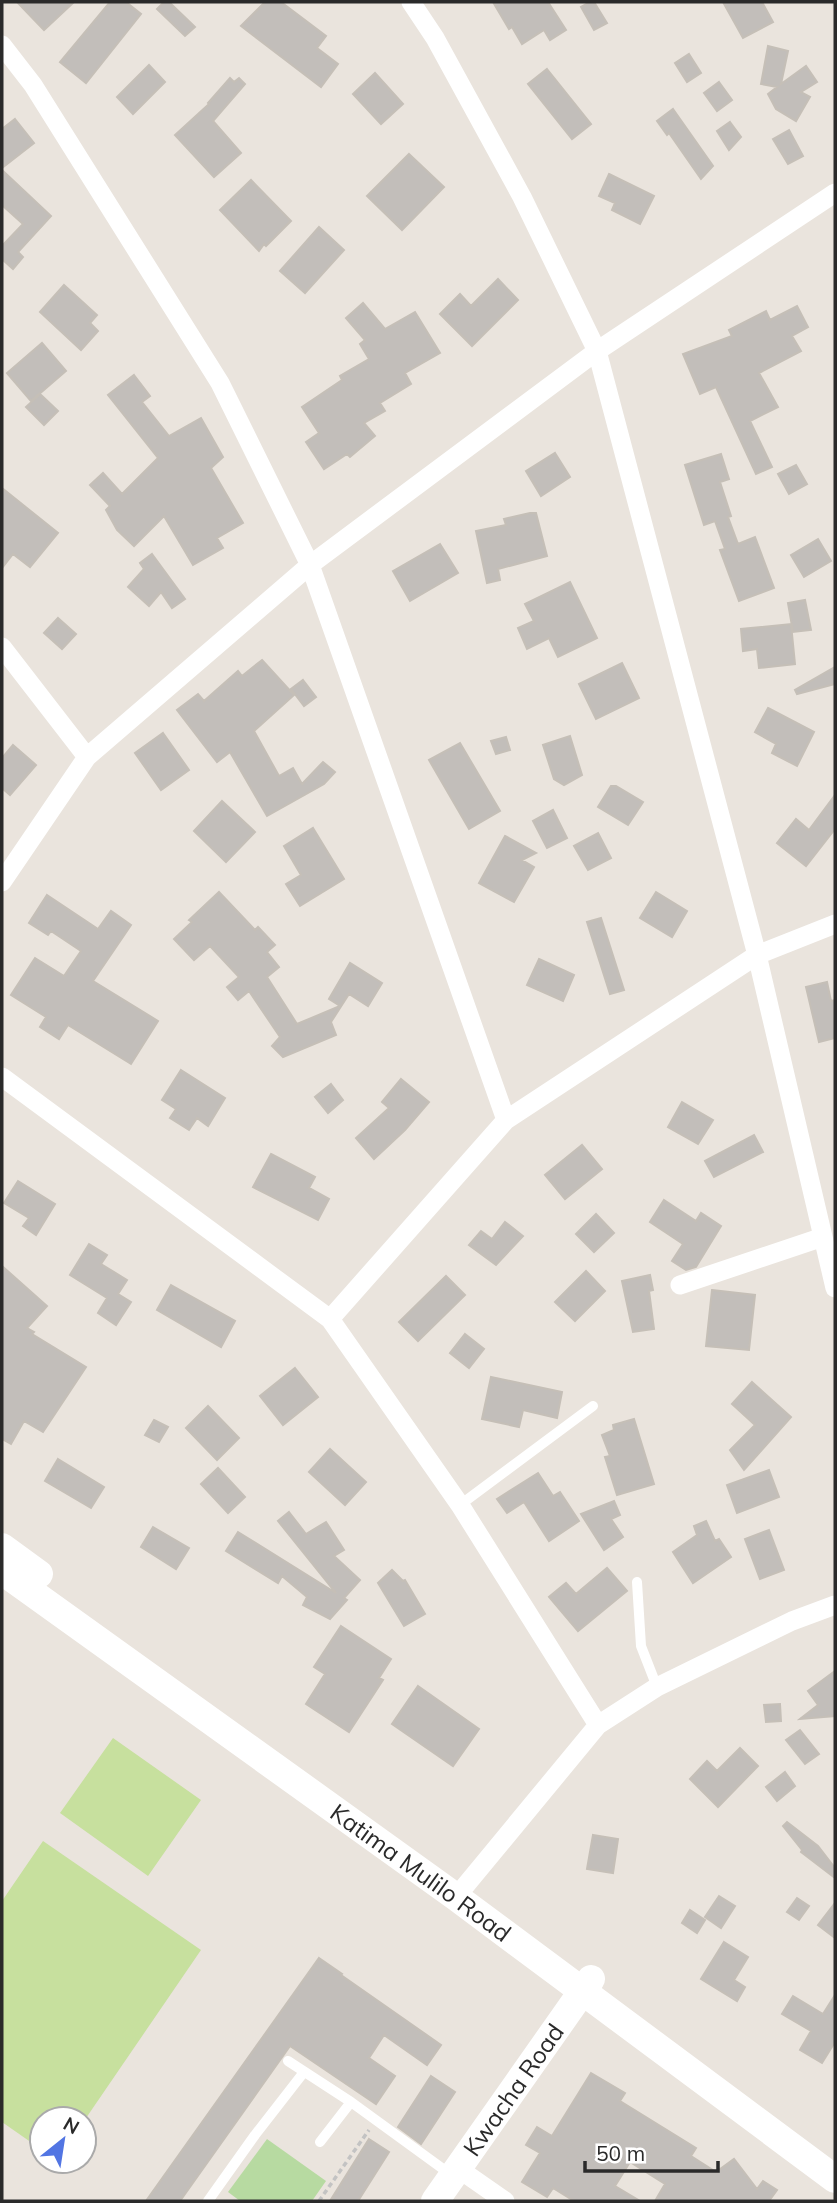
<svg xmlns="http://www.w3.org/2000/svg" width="837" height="2203" font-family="Mulish,sans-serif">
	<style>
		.green { fill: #b7daa1 }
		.pitch { fill: #c7e09e }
		.building { fill: #c2beba; stroke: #c5bfb7; stroke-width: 2 }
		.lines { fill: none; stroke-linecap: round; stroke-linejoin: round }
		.path { stroke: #c3c3c3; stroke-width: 3.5; stroke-dasharray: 5 3.5; stroke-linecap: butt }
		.service { stroke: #fff; stroke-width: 10 }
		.minor { stroke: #fff; stroke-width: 19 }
		.secondary { stroke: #fff; stroke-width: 28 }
		.labels { text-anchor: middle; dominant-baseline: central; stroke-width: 5; stroke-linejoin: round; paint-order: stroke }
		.street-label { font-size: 24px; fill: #2a2a2a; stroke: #fff }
	</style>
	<rect width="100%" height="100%" fill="#eae4dd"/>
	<!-- green -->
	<path class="green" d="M267,2139L326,2181L312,2201H240L228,2192Z"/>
	<!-- pitch -->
	<path class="pitch" d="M113,1738L201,1800L148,1876L60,1813Z
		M43,1841L201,1950L84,2121V2119H42V2150L2,2122V1901Z"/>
	<!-- building -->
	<path class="building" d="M17,2H74L44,30Z
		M110,2H126L141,14L86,83L60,62Z
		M164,2H169L195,27L185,36L157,9Z
		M265,2H281L326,36L317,48L338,64L321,87L241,26Z
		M493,2H548L566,30L550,40L544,30L522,44L512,27L509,29Z
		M590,2H594L607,23L594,30L581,7Z
		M723,2H762L773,22L743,38Z
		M768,46L788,51L781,84L806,66L817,82L801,92L810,97L796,121L776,109L768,94L777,87L761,84Z
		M689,54L701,73L687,82L675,63Z
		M149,65L165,82L133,114L117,97Z
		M547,69L591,124L572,139L528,84Z
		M375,73L403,104L381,124L353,94Z
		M230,78L234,82L239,78L245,84L213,121L241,153L214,177L175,135L209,104L208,103Z
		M719,82L732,100L717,111L704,93Z
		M673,109L713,166L701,179L669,133L667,135L657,121Z
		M15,119L34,143L2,168V129Z
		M730,122L741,137L729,150L717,131Z
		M789,130L803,156L788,164L773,139Z
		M409,154L444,187L402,230L367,196Z
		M2,170L51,216L18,252L23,257L13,269L2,259V246L23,224L2,205Z
		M609,174L654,196L640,224L612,210L615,203L599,196Z
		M251,180L291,221L266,246L264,244L259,251L220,210Z
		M319,227L344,250L305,293L280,271Z
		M498,279L518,300L472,346L440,314L460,294L471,306Z
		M64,285L97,315L90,323L98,331L81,350L40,312Z
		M363,303L385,329L415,312L440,353L405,373L411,384L380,403L385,411L364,423L375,436L350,457L347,454L324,469L306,442L319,433L302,407L342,380L340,376L369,359L360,344L365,340L346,318Z
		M797,306L808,327L792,336L801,351L759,373L778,407L750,421L772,467L756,474L716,387L700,394L683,354L732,336L729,330L766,311L770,320Z
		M42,343L66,371L31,401L7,373Z
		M134,375L150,396L142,402L169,436L201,418L223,457L211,468L243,523L217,538L223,548L193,565L164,516L134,546L117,530L106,510L110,506L90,485L103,473L122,494L158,458L108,395Z
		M40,394L58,411L44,425L26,407Z
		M555,453L570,477L541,496L526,471Z
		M721,454L729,479L720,482L731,516L728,517L738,544L755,537L774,588L739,601L720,550L725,549L715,521L704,525L685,465Z
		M796,465L807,484L789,494L778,474Z
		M2,488L58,533L30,567L13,554L2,568Z
		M530,513H536L547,556L498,569L500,580L487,583L476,531L506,525L504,519Z
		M818,539L831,561L804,577L791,555Z
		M440,544L458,573L410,601L393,571Z
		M152,554L185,599L172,608L161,592L149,606L128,587L144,569L140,563Z
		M570,582L597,638L558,657L549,638L527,649L518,628L534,621L525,604Z
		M805,600L811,630L793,632L788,603Z
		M58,618L76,634L62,649L44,633Z
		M791,624L795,664L759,668L757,649L743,651L741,629Z
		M262,660L294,695L254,731L279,776L293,768L302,784L323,762L335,772L324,784L267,816L230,752L217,762L177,710L198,694L204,701L238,671L242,676Z
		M622,663L639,698L596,719L579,684Z
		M835,667V684L797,694L795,690Z
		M303,680L316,697L304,706L291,689Z
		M768,708L814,732L797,766L772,753L776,744L755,732Z
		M163,733L189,770L161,790L135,753Z
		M570,736L582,775L564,785L554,779L543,745Z
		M506,737L510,750L496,754L491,741Z
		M460,743L500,811L469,829L429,760Z
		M13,745L36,765L10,795L2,788V758Z
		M611,786H616L643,802L628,825L598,807Z
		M835,795V829L806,866L777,843L796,819L809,830Z
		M222,801L255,832L226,862L194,831Z
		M553,810L567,838L547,848L533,821Z
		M313,828L344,879L300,906L286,884L301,875L284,846Z
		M598,833L611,858L588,870L574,846Z
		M505,836L536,853L522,860L534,867L514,902L479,883Z
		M219,892L255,930L258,927L275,945L267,952L279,967L267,977L297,1024L340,1006L329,999L350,963L382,983L368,1006L349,994L331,1022L336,1035L283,1057L272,1046L280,1037L249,991L238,1000L227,987L239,977L210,946L194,960L174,939L192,922L189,920Z
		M656,892L687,911L672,937L640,918Z
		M47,895L98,929L111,911L131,925L93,981L158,1021L131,1064L68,1025L59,1039L40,1027L46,1017L11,995L35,958L64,976L81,951L51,931L48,935L29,923Z
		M601,918L624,990L610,994L587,922Z
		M539,959L574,975L563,1001L527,985Z
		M827,982L831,1001L835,1000V1038L819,1042L806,987Z
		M181,1070L225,1098L208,1126L197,1118L189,1130L170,1118L176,1109L162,1100Z
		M401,1079L429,1102L405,1130L374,1159L356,1138L389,1108L382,1102Z
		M331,1084L343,1100L328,1113L315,1097Z
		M682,1102L713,1120L698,1144L668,1127Z
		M754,1135L763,1152L714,1177L705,1161Z
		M582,1145L602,1169L565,1199L545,1175Z
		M271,1154L315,1177L309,1188L329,1199L318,1220L253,1187Z
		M18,1181L55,1204L36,1235L23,1226L29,1218L4,1203Z
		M664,1200L696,1221L701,1213L721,1226L696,1267L686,1270L672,1261L683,1244L650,1222Z
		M596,1214L614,1233L594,1252L576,1234Z
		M505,1222L523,1236L496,1265L469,1245L481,1231L492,1239Z
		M89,1244L107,1255L101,1264L127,1280L118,1294L131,1302L116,1325L98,1313L107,1298L70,1275Z
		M2,1266L47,1306L27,1328L34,1332L32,1334L86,1367L43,1432L24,1421L11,1444L2,1439Z
		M586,1271L605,1291L575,1321L555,1302Z
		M650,1275L653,1290L649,1291L654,1329L633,1332L622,1281Z
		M446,1276L465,1295L418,1341L399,1322Z
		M171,1285L235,1321L221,1347L157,1310Z
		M712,1290L755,1295L749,1350L706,1346Z
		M465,1334L484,1349L469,1368L450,1353Z
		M295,1368L318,1397L283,1425L260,1396Z
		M491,1377L562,1392L557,1418L523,1410L519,1427L482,1419Z
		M752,1382L791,1417L744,1470L730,1450L755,1425L732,1404Z
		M208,1406L239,1438L217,1460L186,1428Z
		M634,1419L654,1484L617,1495L605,1457L610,1456L602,1435L614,1430L613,1425Z
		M154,1420L168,1427L159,1442L145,1435Z
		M330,1449L366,1482L345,1505L309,1472Z
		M58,1459L104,1487L91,1508L45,1481Z
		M218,1468L245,1497L228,1513L201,1484Z
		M769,1470L779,1497L737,1513L727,1485Z
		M538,1473L553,1496L560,1492L579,1521L549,1541L524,1502L507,1513L497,1499Z
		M614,1501L620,1515L611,1519L623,1537L604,1550L581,1514Z
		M289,1512L306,1534L326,1522L344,1550L334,1556L360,1580L344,1598L347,1600L330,1619L303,1605L307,1597L282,1576L278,1583L226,1551L238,1532L336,1593L278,1521Z
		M706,1521L715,1541L719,1539L731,1557L693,1583L673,1552L697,1535L694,1526Z
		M153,1527L189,1548L176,1569L141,1547Z
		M769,1530L784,1570L760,1579L745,1539Z
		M607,1568L627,1591L578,1631L549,1597L566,1583L576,1594Z
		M392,1570L403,1581L405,1580L425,1614L404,1626L378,1583Z
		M341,1626L391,1659L379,1678L383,1680L349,1732L306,1704L325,1674L314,1667Z
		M835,1671V1716L800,1719L818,1705L808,1691Z
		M418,1686L479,1729L453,1766L392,1724Z
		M780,1704L781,1721L766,1722L764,1705Z
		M800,1730L819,1754L805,1764L786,1740Z
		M740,1748L758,1766L718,1807L690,1779L707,1761L717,1771Z
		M785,1772L795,1786L777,1801L766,1787Z
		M787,1822L818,1846L835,1868V1878L801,1852L802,1850L783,1826Z
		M593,1835L618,1839L613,1873L587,1869Z
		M719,1896L735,1906L721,1928L705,1917Z
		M797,1898L809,1906L799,1920L787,1912Z
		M835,1903V1938L818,1925Z
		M690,1910L705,1920L697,1933L682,1923Z
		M724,1942L748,1957L734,1980L745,1987L737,2001L701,1979Z
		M319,1958L342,1974L341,1975L441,2045L427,2065L384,2035L369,2058L395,2076L376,2104L290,2046L180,2201H146Z
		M835,1995V2042L822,2063L800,2050L811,2031L782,2014L793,1996L823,2014Z
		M591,2073L625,2093L620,2101L696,2148L691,2156L716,2172L734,2159L757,2189L763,2181L777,2190L769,2201H655L665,2184L630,2162L615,2186L640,2201H574L553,2188L547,2197L522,2182L540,2153L526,2145L537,2127L552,2136Z
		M431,2076L455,2092L421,2144L398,2127Z
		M369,2139L389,2152L358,2201H330Z"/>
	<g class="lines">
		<!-- path -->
		<path class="path" d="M319,2201L369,2130"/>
		<!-- service -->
		<path class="service" d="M460,1505L593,1406
			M637,1582L641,1646L657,1687
			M288,2061L351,2102L450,2174
			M320,2142L351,2102
			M208,2201L255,2135L304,2072"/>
		<!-- minor -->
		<path class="minor" d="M411,2L435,38L522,197L597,351L757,955L835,1288
			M2,45L33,85L220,383L310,565L506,1120
			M2,647L87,757
			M2,882L87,757L310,565L597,351L835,193
			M2,1077L330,1319L460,1505L598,1725
			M680,1285L823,1237
			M330,1319L506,1120L757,955L835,924
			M456,1897L598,1725L657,1687L792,1621L835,1605
			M459,2169L505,2201"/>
		<!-- secondary -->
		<g class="secondary">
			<path d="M2,1547L39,1574"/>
			<path id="s1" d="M2,1571L456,1897L835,2179"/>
			<path id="s2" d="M435,2201L591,1979"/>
		</g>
	</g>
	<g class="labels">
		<!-- street labels -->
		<g class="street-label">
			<text stroke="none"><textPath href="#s1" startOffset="516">Katima Mulilo Road</textPath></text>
			<text stroke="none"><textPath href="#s2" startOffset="136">Kwacha Road</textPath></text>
		</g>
	</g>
	<!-- border -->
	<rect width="837" height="2203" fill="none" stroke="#2a2a2a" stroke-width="7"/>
	<!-- north arrow -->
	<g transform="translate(63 2140) rotate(30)"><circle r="33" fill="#ffffff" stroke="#aaaaaa" stroke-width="2"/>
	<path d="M0-5L12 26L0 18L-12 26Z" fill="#5275e3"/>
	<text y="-10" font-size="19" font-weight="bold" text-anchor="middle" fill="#2a2a2a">N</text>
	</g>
	<!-- scale -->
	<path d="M585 2161v10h133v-10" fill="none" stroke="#2a2a2a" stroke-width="3.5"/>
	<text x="596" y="2161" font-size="21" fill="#2a2a2a" stroke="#ffffff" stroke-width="5" paint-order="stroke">50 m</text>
</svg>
